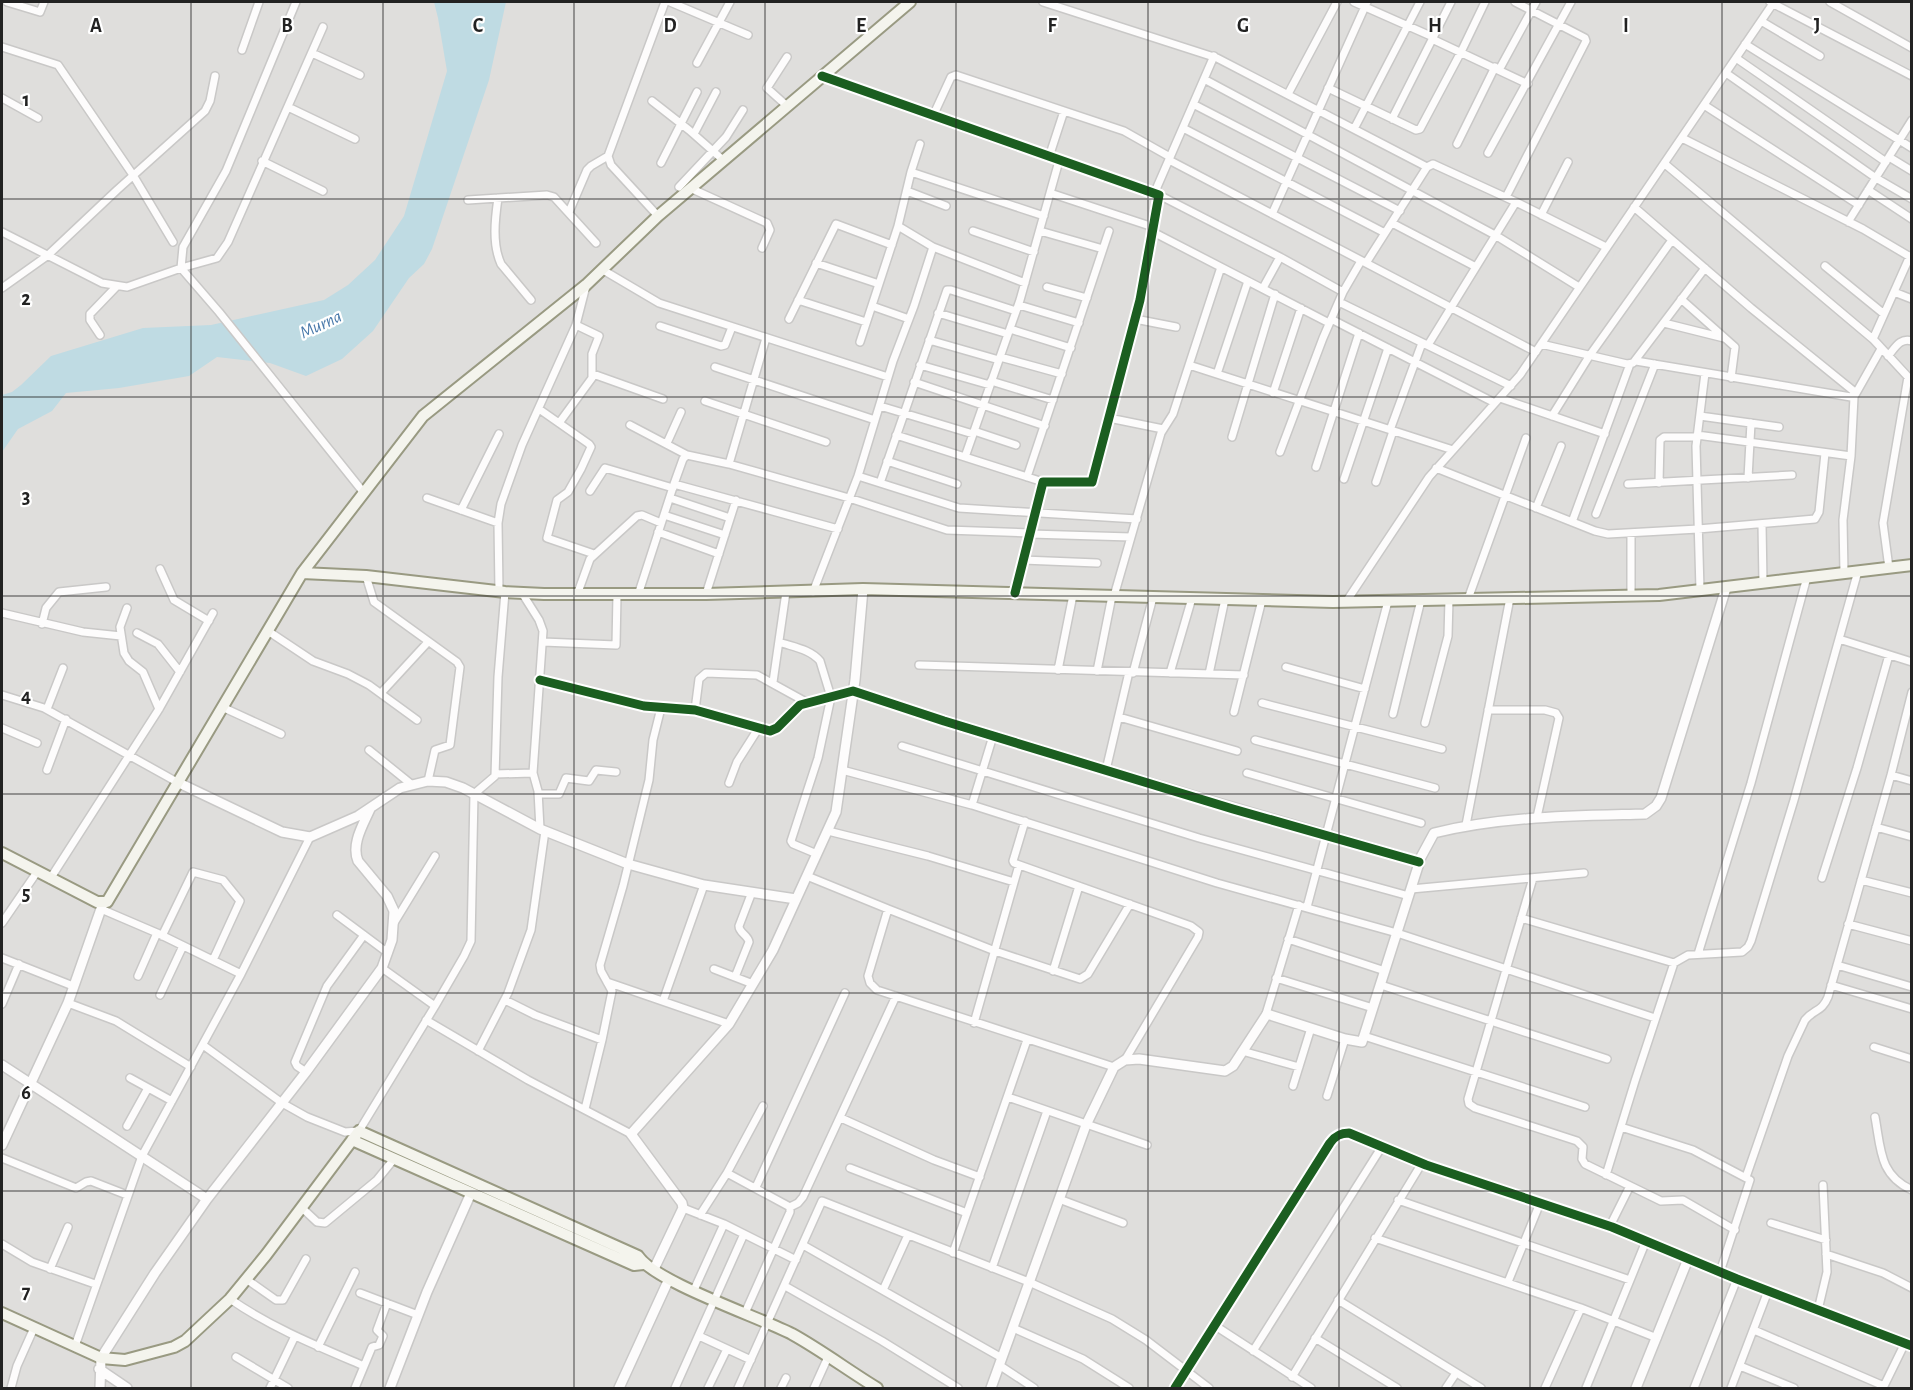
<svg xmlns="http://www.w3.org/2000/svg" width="1913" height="1390" font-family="'Alegreya Sans',sans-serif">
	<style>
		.residential { fill: #dfdedc }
		.water { fill: #bfdbe3 }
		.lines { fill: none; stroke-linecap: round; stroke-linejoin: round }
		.minor-casing { stroke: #c9c8c7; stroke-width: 10 }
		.tertiary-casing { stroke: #c9c8c7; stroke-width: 12 }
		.secondary-casing { stroke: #999a82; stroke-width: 14 }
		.minor { stroke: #fdfcfc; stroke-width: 7 }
		.tertiary { stroke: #fdfcfc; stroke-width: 9 }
		.secondary { stroke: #f4f4ed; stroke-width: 10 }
		.cycleway-casing { stroke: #fff; stroke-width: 13 }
		.cycleway { stroke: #1b5e20; stroke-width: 9 }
		.grid { fill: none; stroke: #222; stroke-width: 1.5; stroke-opacity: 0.55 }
		.labels { text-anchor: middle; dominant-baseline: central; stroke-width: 4.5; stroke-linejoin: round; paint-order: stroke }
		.water-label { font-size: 18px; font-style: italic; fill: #4a7aab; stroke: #fff }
		.grid-label { font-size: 20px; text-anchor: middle; font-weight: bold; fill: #222; stroke: #fff; stroke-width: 4.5; stroke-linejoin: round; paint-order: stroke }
	</style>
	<rect width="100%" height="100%" fill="#f0eeeb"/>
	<!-- residential -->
	<path class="residential" d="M2,2H1911V1388H2Z"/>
	<!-- water -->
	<path class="water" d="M434,2H506L489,80L432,249L424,264L409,278L373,331L342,359L306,376L270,363L217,357L189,376L119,388L66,393L52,411L18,429L2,452V395L12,392L21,385L51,356L143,328L211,325L324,300L348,285L375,260L404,216L447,71L438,18Z"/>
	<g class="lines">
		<defs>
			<path id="minor" d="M7,2L40,12L44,2
				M296,2L226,171L183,247L181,268L219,312L364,493
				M670,2L748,35
				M1043,2L1217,58L1427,167
				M1354,2L1433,37
				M1770,2L1912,76
				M1830,2L1912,48
				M1761,21L1820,56
				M1432,39L1528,84
				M1745,44L1912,148
				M2,47L58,65L133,175L173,242
				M242,50L259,2
				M312,53L360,75
				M1736,58L1886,162
				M697,63L730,2
				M1499,70L1536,2
				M1726,73L1876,178L1912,199
				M822,76L1159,195L1140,300L1092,482H1043L1015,593
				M1204,79L1495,235L1579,287
				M1328,88L1416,130L1420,129L1461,52L1485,2
				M1288,94L1337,2
				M2,98L38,118
				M652,101L689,130L723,160
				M1193,104L1400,211
				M1704,105L1859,205
				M787,106L767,88L787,57
				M288,107L355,139
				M933,116L951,77L956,75L1124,131L1170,157
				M1392,119L1451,2
				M1183,128L1385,233
				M1354,129L1420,2
				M694,134L716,92
				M1682,138L1863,229L1912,258
				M1457,144L1495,67
				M1488,153L1571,2
				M1049,157L1064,111
				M1889,157L1912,171
				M1169,160L1536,352
				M262,161L323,191
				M661,163L697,92
				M1665,164L1874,340
				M911,172L1044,216
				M679,187L726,137L743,110
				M690,188L767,223L770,230L762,248
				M1868,190L1912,219
				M907,191L946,206
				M1050,193L1153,227
				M1154,194L1214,56
				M1159,195L1280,257L1343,292L1323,338L1280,452
				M1506,197L1586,41L1585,38L1515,2
				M498,198C495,219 492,244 501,264L531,300
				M468,200L547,195L554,197L596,243
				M1634,207L1751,308L1856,393
				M569,212L587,170L591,166L608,156
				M1272,214L1367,2
				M1541,215L1568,162
				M658,216L611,165L608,156L665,2
				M1848,222L1912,120
				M1392,223L1476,267
				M973,231L1034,252
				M1040,231L1103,249
				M2,232L102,283L127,287L181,268L217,258L228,242L323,27
				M1153,232L1329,323
				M933,247L1025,283
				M1910,256L1873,339L1910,379
				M816,263L879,284
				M1366,263L1427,167L1433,164L1516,202L1606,247
				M1825,266L1884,314
				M603,270L659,303L888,377
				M1047,287L1087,298
				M2,288L47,256L117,190L205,111L210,101L215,76
				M1263,288L1280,257
				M1343,292L1361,261
				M1894,292L1912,299
				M1681,299L1735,347L1731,378
				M798,300L866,322
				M1339,302L1511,386
				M1019,305L1079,323
				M872,306L909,319
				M938,313L1008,334
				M789,319L836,224L892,245
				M1135,319L1176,327
				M1331,319L1495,403
				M1664,323L1724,338
				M660,326L721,346L725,345L732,327
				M1010,329L1071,348
				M100,335L90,320V314L116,287
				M929,340L999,360
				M860,342L898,226
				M1541,344L1627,364L1633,363L1705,268
				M1428,345L1516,202
				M1888,356C1895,348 1900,337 1912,341
				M1000,357L1062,374
				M1636,361L1851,397L1855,395L1881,349
				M920,365L990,385
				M1189,365L1453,450
				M715,367L875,420
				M593,374L663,399
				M1217,374L1248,281
				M991,381L1053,400
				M914,382L1045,426
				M1273,393L1301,308
				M1500,398L1605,434
				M705,401L826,442
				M880,406L973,434
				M539,409L589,444L591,447L581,469L568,492L557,500L547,538L594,554
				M1552,416L1590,355L1672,240
				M1700,416L1779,427
				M1109,418L1163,429
				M559,423L592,378V354L599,336L576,325
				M630,425L687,455
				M1390,430L1422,343
				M974,431L1016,445
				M896,435L1043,482
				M1697,435L1851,456
				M1232,437L1275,294
				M667,443L681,412
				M965,457L1020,300L1059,161
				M887,461L957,484
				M729,464L766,338
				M1316,467L1359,333
				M1436,468L1595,531L1608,534L1698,529L1815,519L1819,512L1825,453
				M858,476L959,508L1137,519
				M1027,477L1109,231
				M1748,478L1751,423
				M1344,479L1388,348
				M1376,482L1393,431
				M880,483L947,290H951L1016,311
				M1659,483L1660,440L1664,437H1697
				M674,484L838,529
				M1628,484L1792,475
				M590,491L605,468L673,488
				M427,498L498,523
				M670,498L730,518
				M1536,508L1561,446
				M461,510L499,434
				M1596,514L1655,364
				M664,515L725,535
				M1572,522L1630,364
				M1762,524L1763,583
				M658,532L719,554
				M1631,533V596
				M1030,534L1131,537
				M1023,560L1097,563
				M1889,568L1883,523L1908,377
				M160,569L174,600L209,621
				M1844,573L1843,520L1851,456L1854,397
				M366,576L374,602L457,662L460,667L450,745L435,750L428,781
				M1700,590L1696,446L1705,373
				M499,591L498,523L501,504L522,445L576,325L586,286
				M813,592L858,476L893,361L914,306L933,247L898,226L911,172L920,144
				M522,593L539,620L543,631L533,773L538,791L540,829
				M706,594L736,500
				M577,595L590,559L637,516L642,515L661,523
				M638,595L674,484L683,459L687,455L729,464L849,498L947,530L1030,533
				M1114,596L1161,433L1173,414L1221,267
				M1468,599L1526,438
				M1346,602L1429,477L1520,375L1774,2
				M127,608L120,627L124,653L129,661L143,672L159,709
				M2,613L83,632L121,636
				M42,624L46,608L59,592L106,587
				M268,631L313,661L348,674L369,685L417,720
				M137,633L158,644L180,672
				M1839,639L1912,662
				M543,642L616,645L617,595
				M779,642C793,647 810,649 820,661L831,697L818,758L791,841L793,844L817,854
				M919,665L1244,675
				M1286,667L1365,689
				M1058,670L1073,595
				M1097,671L1112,596
				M1133,673L1153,597
				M1170,673L1192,598
				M1209,674L1225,599
				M540,680L644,706L695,710L770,731L777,728L800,705L853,691
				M773,682L786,592
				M381,693L428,642
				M2,695L44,708L177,782
				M1262,703L1442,749
				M222,707L281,734
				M47,709L63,668
				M695,710L699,679L706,673L757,675L806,702
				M1488,710H1545L1556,713L1559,718L1537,817
				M1234,712L1262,600
				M1393,714L1421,600
				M1119,717L1237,751
				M1425,723L1448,636L1449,599
				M2,728L37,743
				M1255,740L1435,788
				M902,746L1199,838L1409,896
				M369,750L411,784
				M47,770L66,719
				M842,770L972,805L1217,883L1397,933L1655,1018
				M1106,770L1129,672
				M1247,773L1421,823
				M495,774L533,773
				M1891,775L1912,781
				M729,783L737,762L758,729
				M538,794H559L566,778L589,781L596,770L616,772
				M972,805L993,736
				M1025,821L1013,861L1014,863L1191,926L1199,932L1198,937L1125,1060
				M1466,825L1510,598
				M1876,827L1912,837
				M828,831L928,856L1014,882
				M807,876L888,909
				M1533,878L1468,1099L1469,1104L1475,1108L1577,1141L1583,1147L1582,1159L1585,1164L1661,1201L1683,1200L1735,1230
				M1822,878L1857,768L1889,655
				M50,879L159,709L213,613
				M1861,880L1912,893
				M1411,889L1584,873
				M1307,907L1388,601
				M101,909L157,933L241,974L310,837
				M337,915L388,953
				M1521,918L1674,963
				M2,923L37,872
				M394,923L435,856
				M1848,924L1912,941
				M162,936L193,872L223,880L240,901L213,960
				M1288,939L1385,971
				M1698,954L1751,783L1807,577
				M2,958L73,986
				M1837,965L1912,987
				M714,969L753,984
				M1053,971L1079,886
				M138,976L157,933
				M735,977L749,942C748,935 739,933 739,926L752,892
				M1276,978L1373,1008
				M607,982L729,1024
				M1381,985L1607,1059
				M1831,985L1912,1009
				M160,995L183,946
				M505,1000L535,1015L602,1040
				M663,1001L704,885
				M68,1003L116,1021L191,1067
				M2,1004L19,964
				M435,1006L464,956L471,941L474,794L495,776L498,677L505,592
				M1266,1014L1299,905
				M426,1020L528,1080L631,1134
				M974,1023L1019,865
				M1364,1036L1585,1107
				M203,1045L282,1103L307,1117L345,1132L359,1131L435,1006L382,968
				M1874,1047L1912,1059
				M478,1051L508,993L531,930L545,831
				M1242,1051L1299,1067
				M1114,1067L877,990L870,983L868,976L888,909L995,951L1080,979L1088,974L1130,904
				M306,1072L297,1066L295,1062L327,986L364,935
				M130,1078L172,1101
				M1293,1086L1311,1028
				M1327,1096L1345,1039
				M1008,1097L1147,1145
				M585,1109L602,1040L612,991L601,971L600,965L623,886L649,780L653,740L661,708
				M1875,1117C1881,1149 1879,1175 1912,1190
				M841,1118L934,1160L980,1177
				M127,1126L148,1088
				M1621,1127L1693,1150L1750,1180L1720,1272
				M2,1158L76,1188L86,1182L91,1181L127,1195
				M850,1168L967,1213
				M727,1173L790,1207V1212L745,1313
				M1606,1175L1635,1081L1674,963L1688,955L1742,952L1748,947L1751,941L1794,800L1858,571
				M1746,1177L1788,1056L1805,1020C1814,1009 1822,1012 1828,997L1891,775L1912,692
				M756,1187L845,993
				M1059,1199L1123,1223
				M1398,1200L1630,1280
				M301,1207L317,1222L325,1223L377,1180L394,1159
				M790,1207L798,1203L803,1197L896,996
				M683,1208L724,1224L796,1260
				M700,1215L727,1173L763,1106
				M1771,1223L1826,1240
				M1610,1226L1630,1186
				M1375,1238L1581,1308L1657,1338
				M2,1244L32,1262L95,1284
				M803,1245L1002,1358
				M953,1253L1027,1040
				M1826,1254L1883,1273L1912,1288
				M992,1268L1047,1111
				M50,1269L68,1227
				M246,1279L276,1300H283L306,1259
				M1508,1282L1540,1203
				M785,1286L882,1341L958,1388
				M694,1290L724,1224
				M883,1290L908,1235
				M360,1293L418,1315
				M230,1299C272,1328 317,1346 364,1366
				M1338,1300L1481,1388
				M1818,1310L1827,1272L1823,1185
				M1214,1325L1311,1388
				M1013,1328L1083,1359L1129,1388
				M1754,1330L1884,1386
				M699,1336L751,1360
				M1315,1338L1397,1388
				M75,1346L142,1156L241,974
				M318,1347L355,1272
				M1253,1351L1381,1148
				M236,1357L288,1388
				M999,1365L1034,1388
				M1740,1366L1794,1388
				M1292,1377L1422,1163
				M11,1388L17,1366L34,1328
				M270,1388L295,1336
				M355,1388L372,1347L379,1345L383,1336L377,1330L387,1303
				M675,1388L744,1234
				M708,1388L727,1349
				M738,1388L822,1201L1029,1282L1112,1319L1146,1340L1209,1388
				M781,1388L786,1378
				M814,1388L828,1357
				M1446,1388L1456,1373
				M1545,1388L1581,1308
				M1586,1388L1646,1241
				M1694,1388L1737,1279
				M1731,1388L1768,1291
				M1883,1388L1905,1343"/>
			<path id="tertiary" d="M853,691C1041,753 1230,806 1419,862
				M177,782L282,832L310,837L358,816L400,788L428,781L446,782L463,788L540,829L628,864L704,885L796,899
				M2,1065L207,1199
				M2,1145L68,1003L103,903
				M654,1269L683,1208L682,1203L631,1134L729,1024L773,950L836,812L855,680L863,589
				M99,1369L127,1388
				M100,1388L101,1358L155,1273L207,1199L306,1072L382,968L392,940L394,911L387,896L358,861C351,844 363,825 370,809
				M390,1388L427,1292L471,1193
				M619,1388L669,1279
				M991,1388L1086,1125L1114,1067L1125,1060L1139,1059L1225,1071L1233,1066L1267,1014L1345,1039L1362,1042L1421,857L1434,833C1503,816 1574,816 1645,814L1656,806L1661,798L1726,588
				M1175,1388L1330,1143C1335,1136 1340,1133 1349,1133L1426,1165L1612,1227L1737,1279L1912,1346
				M1636,1388L1688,1259"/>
			<path id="secondary" d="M302,573L423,416L586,285L658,216L910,2
				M2,853L97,902H107L302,573L366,576L505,592L544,594H706L863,589L1333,602L1659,595L1912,565
				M352,1140L634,1265L643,1264
				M2,1313L101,1358L125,1360L174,1347L185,1341L230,1299L266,1255L359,1131L638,1256C655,1282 759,1317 792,1334C821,1350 849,1371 877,1388"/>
		</defs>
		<!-- minor casing -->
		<use href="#minor" class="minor-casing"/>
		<!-- tertiary casing -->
		<use href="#tertiary" class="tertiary-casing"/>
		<!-- secondary casing -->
		<use href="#secondary" class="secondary-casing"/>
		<!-- minor -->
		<use href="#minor" class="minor"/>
		<!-- tertiary -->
		<use href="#tertiary" class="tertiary"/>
		<!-- secondary -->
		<use href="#secondary" class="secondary"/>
		<defs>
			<path id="cycleway" d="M822,76L1159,195L1140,300L1092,482H1043L1015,593
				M540,680L644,706L695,710L770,731L777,728L800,705L853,691L944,721L1233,809L1419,862
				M1175,1388L1330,1143C1335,1136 1340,1133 1349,1133L1426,1165L1612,1227L1737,1279L1912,1346"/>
		</defs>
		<!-- cycleway casing -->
		<use href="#cycleway" class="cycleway-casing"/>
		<!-- cycleway -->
		<use href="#cycleway" class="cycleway"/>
	</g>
	<!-- grid -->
	<path class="grid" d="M191,2V1388M383,2V1388M574,2V1388M765,2V1388M956,2V1388M1148,2V1388M1339,2V1388M1530,2V1388M1722,2V1388M2,199H1912M2,397H1912M2,596H1912M2,794H1912M2,993H1912M2,1191H1912"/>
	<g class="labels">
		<!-- water labels -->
		<g class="water-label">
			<text transform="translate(321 325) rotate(-25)">Murna</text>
		</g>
	</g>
	<g class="grid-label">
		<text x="96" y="32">A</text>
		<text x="287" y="32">B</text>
		<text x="478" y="32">C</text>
		<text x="670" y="32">D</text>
		<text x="861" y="32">E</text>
		<text x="1052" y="32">F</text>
		<text x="1243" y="32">G</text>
		<text x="1435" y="32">H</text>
		<text x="1626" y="32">I</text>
		<text x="1817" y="32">J</text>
		<text x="26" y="106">1</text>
		<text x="26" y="305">2</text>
		<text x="26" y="503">3</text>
		<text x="26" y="702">4</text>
		<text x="26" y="900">5</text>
		<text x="26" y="1099">6</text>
		<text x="26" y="1298">7</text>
	</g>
	<!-- border -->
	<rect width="1913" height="1390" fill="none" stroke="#222222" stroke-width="6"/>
</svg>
